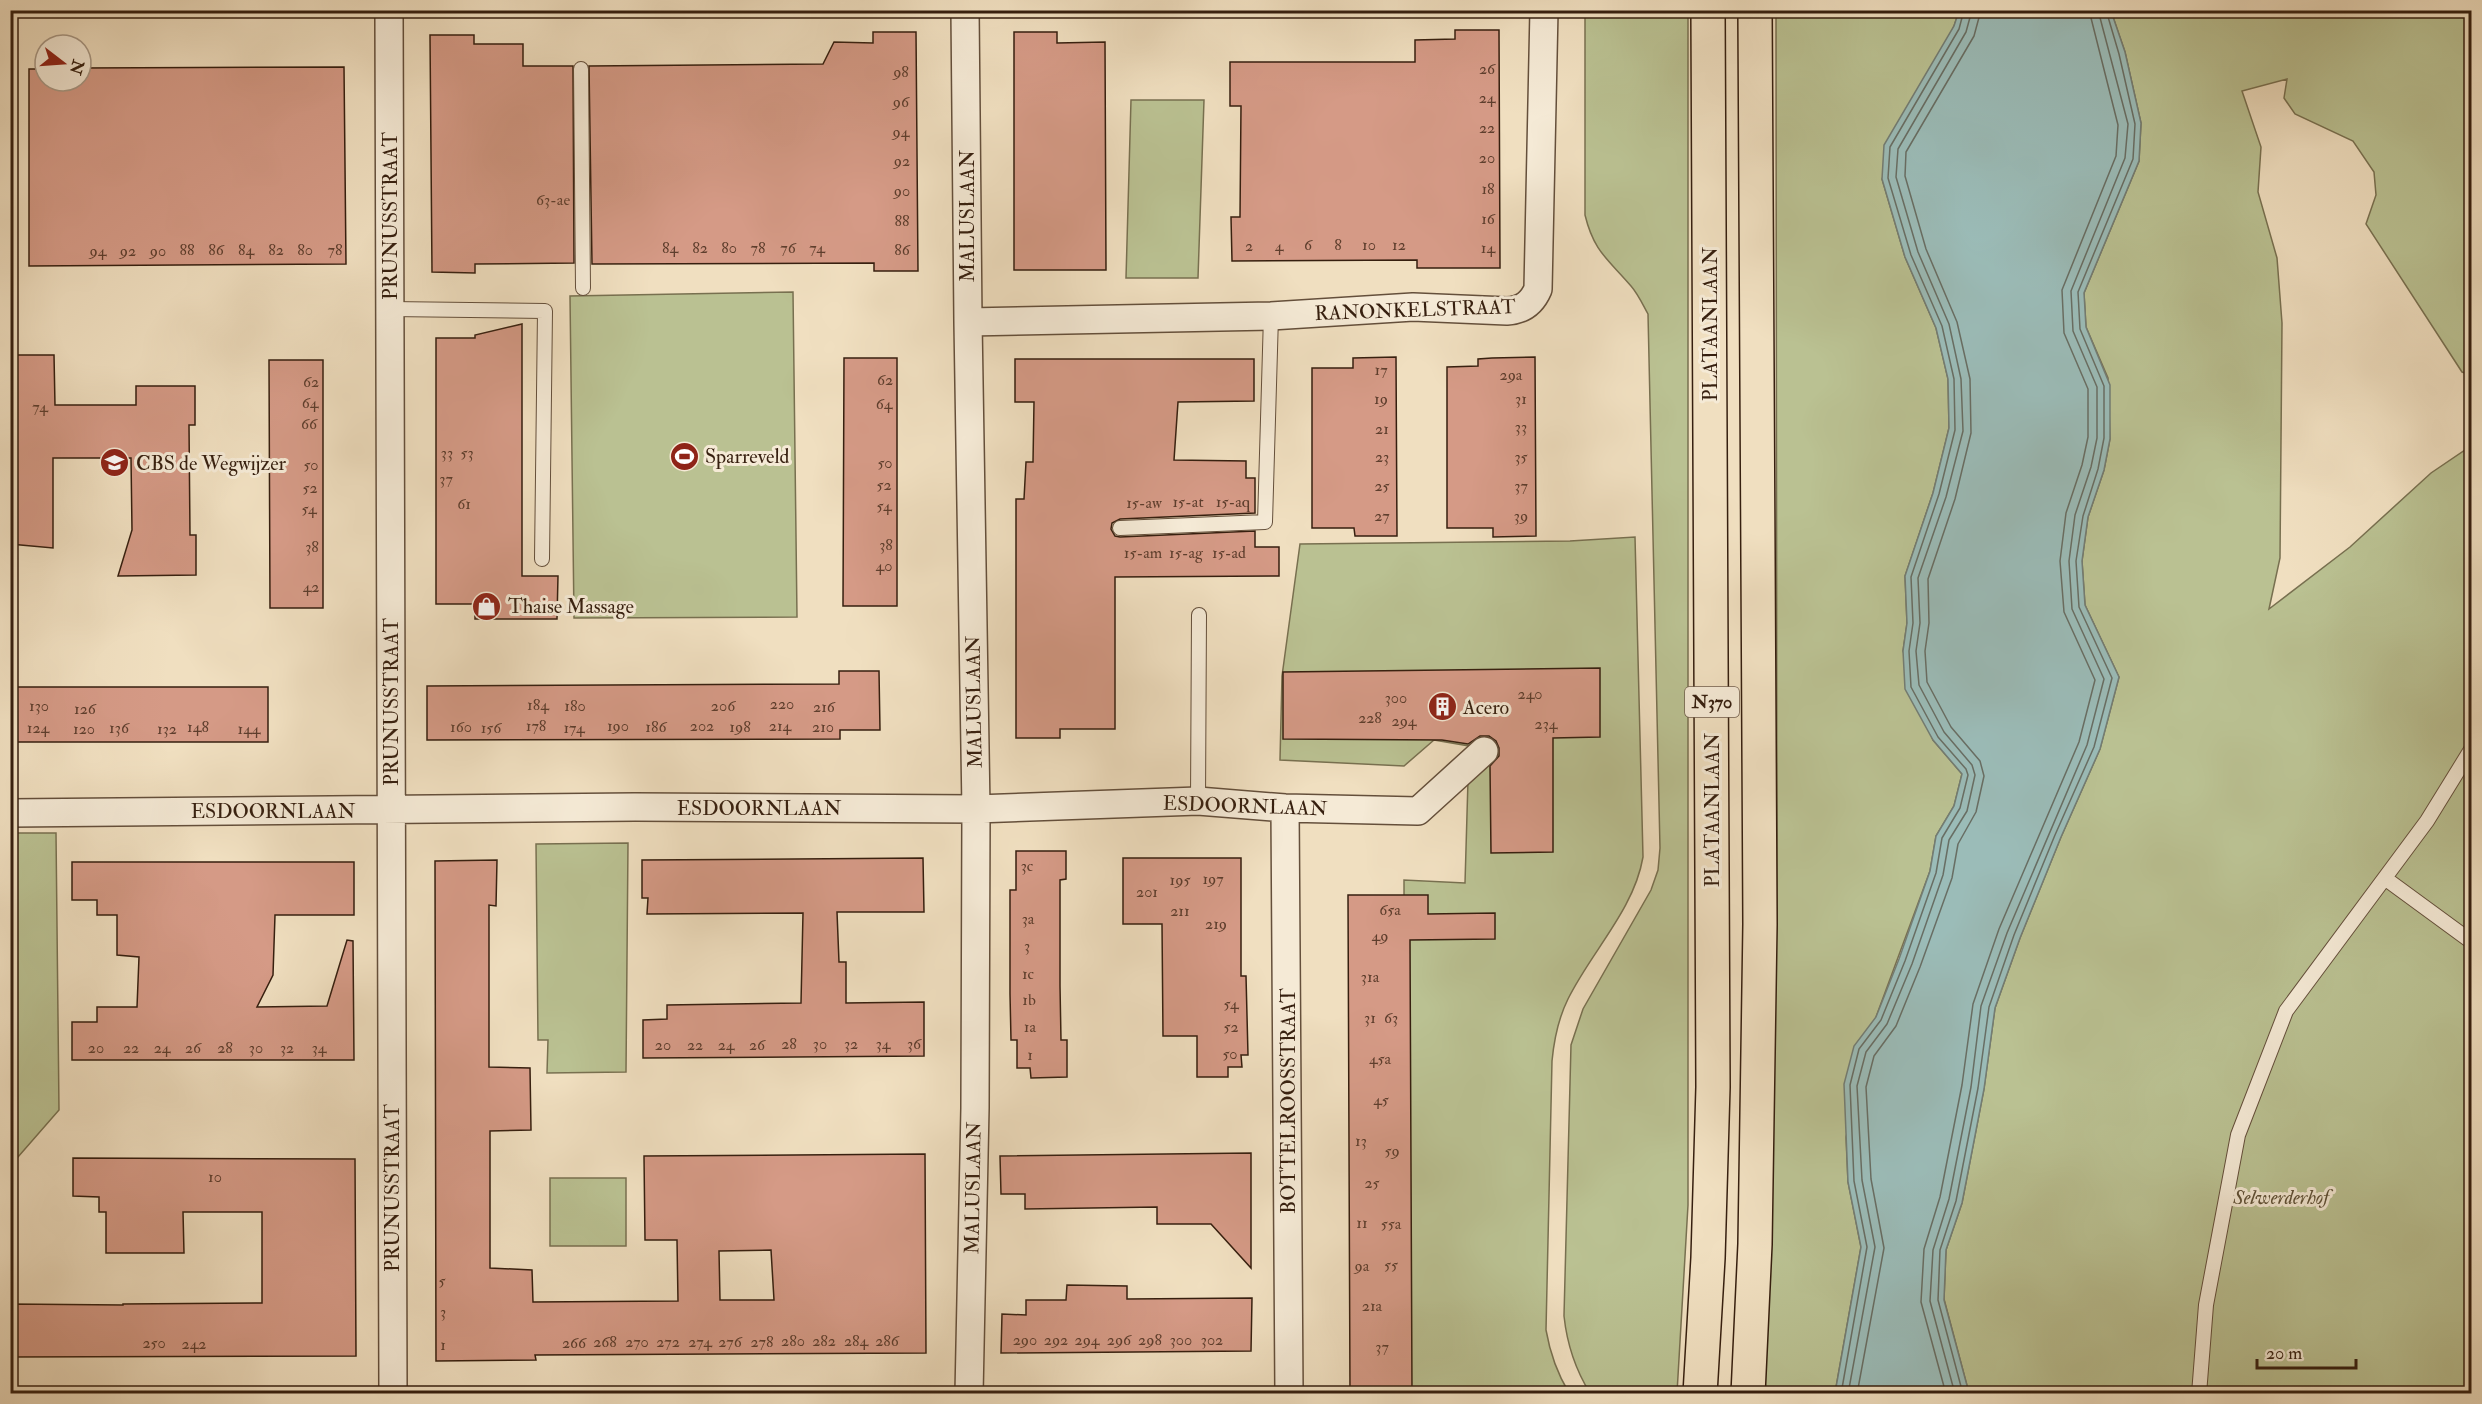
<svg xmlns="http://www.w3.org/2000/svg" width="2482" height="1404" font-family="'IM FELL Double Pica',serif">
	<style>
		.green { fill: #bac192; stroke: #787050; stroke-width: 1.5 }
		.water { fill: #9bbcb8; stroke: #737d74; stroke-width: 1.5 }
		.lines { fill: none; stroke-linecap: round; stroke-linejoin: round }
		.shore { stroke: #686e64; stroke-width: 1.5 }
		.building { fill: #d59a86; stroke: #361f0f; stroke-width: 1.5; fill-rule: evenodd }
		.lane-casing { stroke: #644f3b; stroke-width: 16 }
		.street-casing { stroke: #644f3b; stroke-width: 30 }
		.highway-casing { stroke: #361f0f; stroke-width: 36 }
		.lane { stroke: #f5ead6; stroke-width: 14 }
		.street { stroke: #f5ead6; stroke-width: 27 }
		.highway { stroke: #f0dfc0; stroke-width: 33 }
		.labels { text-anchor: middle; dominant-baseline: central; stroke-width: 6; stroke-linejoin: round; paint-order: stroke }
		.number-label { font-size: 16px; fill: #5e3e2d }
		.shield { fill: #f5ead6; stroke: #6f5c4b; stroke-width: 1.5 }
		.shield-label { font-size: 18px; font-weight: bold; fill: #361f0f }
		.street-label { font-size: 20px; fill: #361f0f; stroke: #f5ead6 }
		.poi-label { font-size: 20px; fill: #361f0f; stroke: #f5ead6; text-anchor: start }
		.park-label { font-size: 20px; font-style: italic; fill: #5e5036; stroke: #f5ead6 }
	</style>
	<rect width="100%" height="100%" fill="#f0dfc0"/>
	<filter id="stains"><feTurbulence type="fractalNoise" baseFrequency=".00333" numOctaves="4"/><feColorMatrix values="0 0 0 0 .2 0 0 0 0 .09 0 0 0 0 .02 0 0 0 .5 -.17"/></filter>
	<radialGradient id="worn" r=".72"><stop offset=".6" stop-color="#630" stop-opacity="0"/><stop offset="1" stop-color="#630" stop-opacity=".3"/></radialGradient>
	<!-- green -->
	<path class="green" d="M1585,11H1688V1205L1677,1393H1590C1575,1369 1567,1344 1564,1316L1571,1045L1583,1009L1651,890L1658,870L1660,848L1648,314C1643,305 1638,294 1631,286C1608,259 1594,252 1585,215Z
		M1776,11H1959L1954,26L1882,179L1905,257L1936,328L1948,379L1949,428L1933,493L1905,576L1907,623L1903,651L1933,740L1962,774L1954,806L1936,836L1930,871L1876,1017L1846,1137L1848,1182L1861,1247L1835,1393L1763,1394L1777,916Z
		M2111,11H2471V375L2462,372L2366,224L2376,195L2374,172L2353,141L2295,114L2284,98L2287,79L2242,91L2261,147L2258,192L2277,258L2282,323L2280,558L2269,609L2350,547L2431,473L2471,446V1393H1969L1944,1299L1946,1250L1962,1203L1984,1089L1995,1008L2020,938L2061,837L2100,749L2119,677L2085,605L2082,561L2088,517L2104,470L2110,439L2108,378L2086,327L2084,293L2139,161L2141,123L2125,52Z
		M1131,100H1204L1198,278H1126Z
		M793,292L797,617L574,618L570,296Z
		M1635,537L1643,857C1634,910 1591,952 1568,999C1558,1019 1554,1040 1552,1061L1546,1330C1550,1353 1557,1373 1569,1393H1405L1404,880L1465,883L1469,746L1434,740L1404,766L1280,760L1282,676L1300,544L1570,541Z
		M11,833H56L59,1110L11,1165Z
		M628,843L626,1072L547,1073L548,1040H538L536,844Z
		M550,1178H626V1246H550Z"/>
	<!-- water -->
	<path class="water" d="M1959,11H2111L2125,52L2141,123L2139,161L2084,293L2086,327L2110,385V439L2104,470L2088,517L2082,561L2085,605L2119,677L2100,749L2061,837L2020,938L1995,1008L1984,1089L1962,1203L1946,1250L1944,1300L1969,1393H1835L1861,1247L1848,1182L1844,1084L1854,1046L1876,1017L1899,959L1930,871L1936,836L1954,806L1962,774L1933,740L1905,689L1903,651L1907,623L1905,576L1933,493L1949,428L1948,379L1936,328L1905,257L1882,179L1884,145L1954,26Z"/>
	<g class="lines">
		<!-- shore -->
		<path class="shore" d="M1841,1394L1867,1247L1854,1181L1850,1085L1859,1049L1881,1020L1905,961L1936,873L1942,838L1960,808L1968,775L1966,769L1938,737L1911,687L1909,651L1913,623L1911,577L1939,494L1955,430L1954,379L1942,326L1911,255L1888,178L1890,147L1959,29L1964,10
			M1848,1394L1875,1247L1862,1180L1857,1086L1866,1052L1887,1024L1912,964L1943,875L1949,840L1967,811L1975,775L1972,765L1944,732L1919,685L1916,651L1920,623L1918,578L1946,497L1963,431L1961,379L1949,324L1918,252L1896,177L1898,149L1966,32L1972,10
			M1857,1394L1884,1248L1871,1179L1866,1087L1874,1056L1896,1026L1920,967L1952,878L1958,844L1976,812L1984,776L1980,761L1951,727L1927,682L1925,651L1929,623L1928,579L1955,499L1971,433L1970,379L1957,322L1926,249L1905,176L1906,152L1974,36L1981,10
			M1946,1394L1921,1302L1924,1249L1940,1197L1962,1085L1973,1004L1999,929L2079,742L2095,680L2064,612L2060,561L2066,513L2082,465L2088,437V389L2064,333L2062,290L2116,156L2118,125L2089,10
			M1955,1394L1930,1301L1933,1250L1949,1199L1971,1087L1981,1006L2007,933L2087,745L2104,679L2072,609L2069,561L2075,515L2091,467L2097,438V387L2073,331L2071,291L2125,158L2128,124L2098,10
			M1963,1394L1938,1300L1940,1250L1956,1201L1978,1088L1989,1007L2014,935L2055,835L2094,747L2112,678L2079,607L2076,561L2083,516L2098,469L2104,438V386L2080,329L2078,292L2133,159L2135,124L2119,54L2106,10"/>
	</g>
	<!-- building -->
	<path class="building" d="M1455,30H1499L1500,268H1417V260L1232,261L1231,217H1240L1241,106H1230V62H1415V40L1455,39Z
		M873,32H916L918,271H874V263L592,264L589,66L823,64L834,42L873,43Z
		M1014,32H1057V43L1105,42L1106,270H1014Z
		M430,35H474V44H523V66H573L574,263L475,264V273L432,272Z
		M344,67L346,264L29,266V69H45V81H81V68Z
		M522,324V576H558L557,619H475V604H436V338H475V335Z
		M10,355H54L55,405H136V386H195V425H189L190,535H196V575L118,576L132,530L131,458H53V548L10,544Z
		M1396,357L1397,536H1355L1354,528H1312V368H1353V358Z
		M1535,357L1536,536L1493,537V528H1447V367L1478,366V359L1492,358Z
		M844,358H897V606H843Z
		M1015,359H1254V401L1178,402L1174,460L1246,461V478H1255V513L1120,519L1112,523L1111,529L1115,536L1120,537L1255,531V547H1279V576L1115,577V729H1060V738H1016V499H1024L1026,462H1033L1034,402H1015Z
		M269,360H323V608H270Z
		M1600,668V737L1553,738V852L1491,853L1490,766L1499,756V748L1496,741L1489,736H1480L1468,744L1442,740L1283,739V672Z
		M839,671H879L880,730H840V739L427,740V686L839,684Z
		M10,687H268V742H10Z
		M1016,851H1066V879L1060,880V986L1061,1040H1067V1077L1031,1078L1030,1068H1017V1040H1011L1010,994V890H1016Z
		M923,858L924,912H837L839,962H846V1003L924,1002V1056L643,1058V1020L667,1019V1005L801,1003L803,913L647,914L648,898H642V860Z
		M1123,858H1241V976H1246L1248,1055H1241L1242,1067H1228V1077H1197V1036H1163L1162,924H1123Z
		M497,860L496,906L489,905V1067L530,1068L531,1130L490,1131V1268L532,1270L533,1302L678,1301L677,1240H645L644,1156L925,1154L926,1353L535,1355L536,1360L436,1361L435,861ZM771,1250L774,1300H720L719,1251Z
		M72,862H354V915H275L273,975L257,1007L327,1006L347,940L353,941L354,1060H72V1022H97V1007H137L139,957L117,955V915H97V900H72Z
		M1348,895H1428V914L1495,913V939L1410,940L1412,1394H1350Z
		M1251,1153V1268L1211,1224H1157V1207L1025,1209V1194H1001L1000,1156Z
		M73,1158L355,1159L356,1356L10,1357V1304L123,1305V1304L262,1303V1212H183L184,1253H106V1212H99V1197L73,1196Z
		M1067,1285L1127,1286V1299L1252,1298L1251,1351L1001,1353L1002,1314L1026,1315V1300H1066Z"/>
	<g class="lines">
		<defs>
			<path id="lane" d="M581,69L583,288
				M390,309L545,311L542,559
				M1120,528L1265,522L1271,316
				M1198,801L1199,615
				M2386,879L2472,942
				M2199,1394L2206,1305L2238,1135L2286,1011L2427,821L2472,748"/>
			<path id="street" d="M389,10L393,1394
				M965,10L968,322L976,809L975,1108L969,1394
				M968,322L1271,316L1413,307L1507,311C1523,310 1532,303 1538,289L1544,10
				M1285,808L1289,1394
				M10,813L635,807L976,809L1198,801L1285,808L1418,811L1484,751"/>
			<path id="highway" d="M1700,1394L1708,1258L1713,1087L1708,10
				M1748,1394L1755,1244L1760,924L1755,10"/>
		</defs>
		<!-- lane casing -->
		<use href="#lane" class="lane-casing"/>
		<!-- street casing -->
		<use href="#street" class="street-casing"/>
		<!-- highway casing -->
		<use href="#highway" class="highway-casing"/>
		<!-- lane -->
		<use href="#lane" class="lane"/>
		<!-- street -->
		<use href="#street" class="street"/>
		<!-- highway -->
		<use href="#highway" class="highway"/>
	</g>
	<!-- icons -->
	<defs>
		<symbol id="stadium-disc" viewBox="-11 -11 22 22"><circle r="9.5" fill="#8f2418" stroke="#f5ead6"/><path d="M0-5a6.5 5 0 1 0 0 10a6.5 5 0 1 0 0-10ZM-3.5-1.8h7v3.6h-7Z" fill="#fff"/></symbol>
		<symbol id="school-disc" viewBox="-11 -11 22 22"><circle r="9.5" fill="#8f2418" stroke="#f5ead6"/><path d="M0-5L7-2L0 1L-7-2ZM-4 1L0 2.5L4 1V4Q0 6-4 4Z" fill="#fff"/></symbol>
		<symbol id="shop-disc" viewBox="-11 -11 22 22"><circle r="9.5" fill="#8f2418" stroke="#f5ead6"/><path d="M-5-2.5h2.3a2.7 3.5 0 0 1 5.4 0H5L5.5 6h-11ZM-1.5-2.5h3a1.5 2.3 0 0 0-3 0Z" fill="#fff"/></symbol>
		<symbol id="building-disc" viewBox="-11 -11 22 22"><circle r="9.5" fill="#8f2418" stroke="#f5ead6"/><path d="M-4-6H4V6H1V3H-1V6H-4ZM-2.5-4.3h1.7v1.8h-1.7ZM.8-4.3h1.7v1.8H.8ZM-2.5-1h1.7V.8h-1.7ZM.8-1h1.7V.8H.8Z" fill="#fff"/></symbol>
	</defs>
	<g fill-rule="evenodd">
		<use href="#stadium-disc" x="668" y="440" width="33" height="33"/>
		<use href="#school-disc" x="98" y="446" width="33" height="33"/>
		<use href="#shop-disc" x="470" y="590" width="33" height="33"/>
		<use href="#building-disc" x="1426" y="690" width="33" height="33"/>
	</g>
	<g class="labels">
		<!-- number labels -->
		<g class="number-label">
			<text x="1487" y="69">26</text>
			<text x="901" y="72">98</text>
			<text x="1487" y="98">24</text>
			<text x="901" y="102">96</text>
			<text x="1487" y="128">22</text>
			<text x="901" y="132">94</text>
			<text x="1487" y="158">20</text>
			<text x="902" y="161">92</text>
			<text x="1488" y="189">18</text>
			<text x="902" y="191">90</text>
			<text x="553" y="200">63-ae</text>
			<text x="1488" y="219">16</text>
			<text x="902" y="221">88</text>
			<text x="1308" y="245">6</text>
			<text x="1338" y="245">8</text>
			<text x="1369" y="245">10</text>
			<text x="1399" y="245">12</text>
			<text x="1249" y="246">2</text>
			<text x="1279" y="246">4</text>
			<text x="670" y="248">84</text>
			<text x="700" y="248">82</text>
			<text x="729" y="248">80</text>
			<text x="758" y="248">78</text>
			<text x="788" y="248">76</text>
			<text x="817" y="248">74</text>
			<text x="1488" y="248">14</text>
			<text x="187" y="250">88</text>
			<text x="216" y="250">86</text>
			<text x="246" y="250">84</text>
			<text x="276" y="250">82</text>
			<text x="305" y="250">80</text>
			<text x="335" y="250">78</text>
			<text x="902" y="250">86</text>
			<text x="98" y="251">94</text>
			<text x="128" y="251">92</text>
			<text x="158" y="251">90</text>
			<text x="1381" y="370">17</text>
			<text x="1511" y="375">29a</text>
			<text x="885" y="380">62</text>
			<text x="311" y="382">62</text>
			<text x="1381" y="399">19</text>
			<text x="1521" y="399">31</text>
			<text x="310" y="403">64</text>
			<text x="884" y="404">64</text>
			<text x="40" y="407">74</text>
			<text x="309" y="424">66</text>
			<text x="1521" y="427">33</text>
			<text x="1382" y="429">21</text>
			<text x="447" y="453">33</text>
			<text x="467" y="453">53</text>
			<text x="1382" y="457">23</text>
			<text x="1521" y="457">35</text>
			<text x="885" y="463">50</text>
			<text x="311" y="465">50</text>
			<text x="446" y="479">37</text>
			<text x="884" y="485">52</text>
			<text x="1382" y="486">25</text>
			<text x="1521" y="486">37</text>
			<text x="310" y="488">52</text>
			<text x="1188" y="502">15-at</text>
			<text x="1233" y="502">15-aq</text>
			<text x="1144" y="503">15-aw</text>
			<text x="464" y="504">61</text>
			<text x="884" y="506">54</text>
			<text x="309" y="509">54</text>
			<text x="1382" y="516">27</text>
			<text x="1521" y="516">39</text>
			<text x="886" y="545">38</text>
			<text x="312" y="547">38</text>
			<text x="1143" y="553">15-am</text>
			<text x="1186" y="553">15-ag</text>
			<text x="1229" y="553">15-ad</text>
			<text x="884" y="566">40</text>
			<text x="311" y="587">42</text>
			<text x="1530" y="694">240</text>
			<text x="1396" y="698">300</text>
			<text x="782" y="704">220</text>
			<text x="538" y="705">184</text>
			<text x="39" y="706">130</text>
			<text x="575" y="706">180</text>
			<text x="723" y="706">206</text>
			<text x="824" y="707">216</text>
			<text x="85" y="709">126</text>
			<text x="1370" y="718">228</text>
			<text x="1404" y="721">294</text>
			<text x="1546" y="724">234</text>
			<text x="536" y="726">178</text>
			<text x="618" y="726">190</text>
			<text x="702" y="726">202</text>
			<text x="780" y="726">214</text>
			<text x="198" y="727">148</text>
			<text x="461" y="727">160</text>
			<text x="656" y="727">186</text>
			<text x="740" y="727">198</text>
			<text x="823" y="727">210</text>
			<text x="38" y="728">124</text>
			<text x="119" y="728">136</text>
			<text x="491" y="728">156</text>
			<text x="574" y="728">174</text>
			<text x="84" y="729">120</text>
			<text x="167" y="729">132</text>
			<text x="249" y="729">144</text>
			<text x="1027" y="866">3c</text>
			<text x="1213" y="879">197</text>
			<text x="1180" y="880">195</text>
			<text x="1147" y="892">201</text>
			<text x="1390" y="910">65a</text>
			<text x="1180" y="911">211</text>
			<text x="1028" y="919">3a</text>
			<text x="1216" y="924">219</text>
			<text x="1380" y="936">49</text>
			<text x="1027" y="946">3</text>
			<text x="1028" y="974">1c</text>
			<text x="1370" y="977">31a</text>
			<text x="1029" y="1000">1b</text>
			<text x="1231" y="1004">54</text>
			<text x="1370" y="1018">31</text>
			<text x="1391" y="1018">63</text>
			<text x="1030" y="1027">1a</text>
			<text x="1231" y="1027">52</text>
			<text x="789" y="1044">28</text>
			<text x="820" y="1044">30</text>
			<text x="851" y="1044">32</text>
			<text x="883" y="1044">34</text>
			<text x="914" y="1044">36</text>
			<text x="663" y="1045">20</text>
			<text x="695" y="1045">22</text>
			<text x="726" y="1045">24</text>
			<text x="757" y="1045">26</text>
			<text x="96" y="1048">20</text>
			<text x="131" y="1048">22</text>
			<text x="162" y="1048">24</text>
			<text x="193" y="1048">26</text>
			<text x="225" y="1048">28</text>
			<text x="256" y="1048">30</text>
			<text x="287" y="1048">32</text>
			<text x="319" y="1048">34</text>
			<text x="1230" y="1054">50</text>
			<text x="1030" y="1055">1</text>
			<text x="1380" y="1059">45a</text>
			<text x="1381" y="1100">45</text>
			<text x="1361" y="1141">13</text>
			<text x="1392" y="1151">59</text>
			<text x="215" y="1177">10</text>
			<text x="1372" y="1183">25</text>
			<text x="1362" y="1223">11</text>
			<text x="1391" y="1224">55a</text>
			<text x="1391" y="1265">55</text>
			<text x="1362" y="1266">9a</text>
			<text x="442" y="1281">5</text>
			<text x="1372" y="1306">21a</text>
			<text x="443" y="1312">3</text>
			<text x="1025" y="1340">290</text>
			<text x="1056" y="1340">292</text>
			<text x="1087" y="1340">294</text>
			<text x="1119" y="1340">296</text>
			<text x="1150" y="1340">298</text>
			<text x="1181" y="1340">300</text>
			<text x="1212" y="1340">302</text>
			<text x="793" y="1341">280</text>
			<text x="824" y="1341">282</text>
			<text x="856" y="1341">284</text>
			<text x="887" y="1341">286</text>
			<text x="605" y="1342">268</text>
			<text x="637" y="1342">270</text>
			<text x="668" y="1342">272</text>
			<text x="700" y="1342">274</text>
			<text x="730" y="1342">276</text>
			<text x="762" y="1342">278</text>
			<text x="154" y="1343">250</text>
			<text x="574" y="1343">266</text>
			<text x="194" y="1344">242</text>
			<text x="443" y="1345">1</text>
			<text x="1382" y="1347">37</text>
		</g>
		<!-- shield labels -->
		<rect class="shield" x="1685" y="687" width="54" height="30" rx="4.5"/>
		<g class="shield-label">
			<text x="1712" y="702">N370</text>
		</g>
		<!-- street labels -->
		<g class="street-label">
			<text transform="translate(390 216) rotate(-90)">PRUNUSSTRAAT</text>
			<text transform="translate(967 216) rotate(-90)">MALUSLAAN</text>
			<text transform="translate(1415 310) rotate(-2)">RANONKELSTRAAT</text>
			<text transform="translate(1710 324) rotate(-90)">PLATAANLAAN</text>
			<text transform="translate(391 702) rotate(-90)">PRUNUSSTRAAT</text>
			<text transform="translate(974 702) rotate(-91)">MALUSLAAN</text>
			<text transform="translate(1245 806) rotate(2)">ESDOORNLAAN</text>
			<text x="759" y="808">ESDOORNLAAN</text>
			<text transform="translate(1712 810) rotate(-90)">PLATAANLAAN</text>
			<text x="273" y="811">ESDOORNLAAN</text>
			<text transform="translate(1288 1101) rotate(-90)">BOTTELROOSSTRAAT</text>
			<text transform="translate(392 1188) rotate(-90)">PRUNUSSTRAAT</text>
			<text transform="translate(973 1188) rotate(-89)">MALUSLAAN</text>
		</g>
		<!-- poi labels -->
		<g class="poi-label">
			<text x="705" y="456">Sparreveld</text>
			<text x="136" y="463">CBS de Wegwijzer</text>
			<text x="508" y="606">Thaise Massage</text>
			<text x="1463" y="707">Acero</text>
		</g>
		<!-- park labels -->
		<g class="park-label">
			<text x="2281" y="1197">Selwerderhof</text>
		</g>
	</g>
	<!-- margin -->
	<rect width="2482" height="1404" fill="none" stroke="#f0dfc0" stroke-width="36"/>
	<rect x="12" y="12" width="2458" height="1380" fill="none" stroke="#361f0f" stroke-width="3"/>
	<rect x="18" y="18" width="2446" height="1368" fill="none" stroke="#361f0f" stroke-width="1.5"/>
	<!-- north arrow -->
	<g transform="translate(63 63) rotate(107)"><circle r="28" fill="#f5ead6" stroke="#a99986" stroke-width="1.5"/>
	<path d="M0-4.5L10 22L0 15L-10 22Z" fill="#8f2418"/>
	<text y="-9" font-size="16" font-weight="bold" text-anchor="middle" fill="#361f0f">N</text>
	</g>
	<!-- scale -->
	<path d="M2257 1359v9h99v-9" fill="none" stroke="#361f0f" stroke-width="3"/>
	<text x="2266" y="1359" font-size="18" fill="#361f0f" stroke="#f5ead6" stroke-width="4.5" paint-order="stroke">20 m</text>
	<rect width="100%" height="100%" filter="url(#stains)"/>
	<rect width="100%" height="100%" fill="url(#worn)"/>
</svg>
